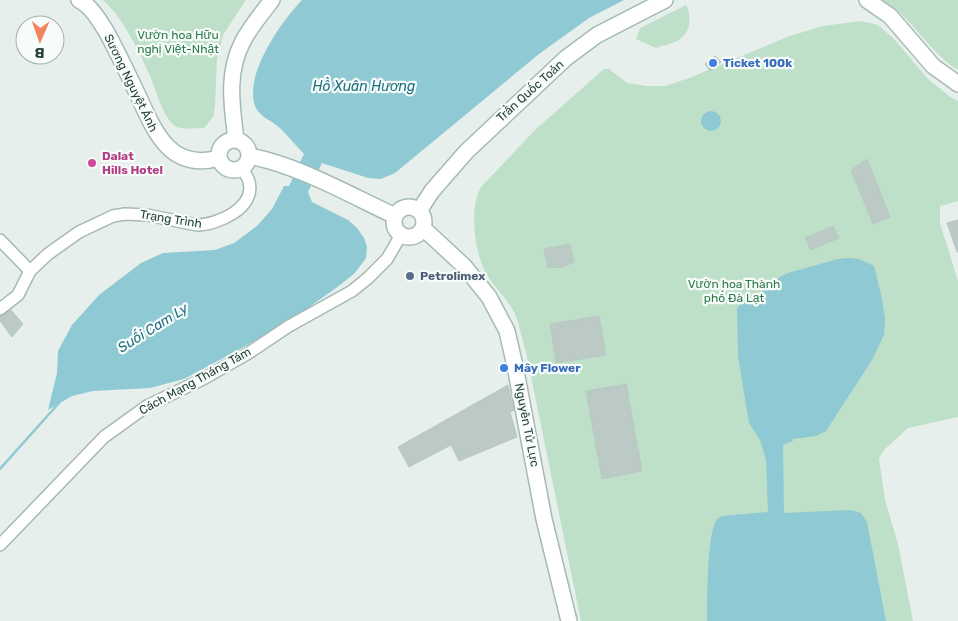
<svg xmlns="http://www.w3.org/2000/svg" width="958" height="621" font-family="Rubik,sans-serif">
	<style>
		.green { fill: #bfe0c8 }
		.water { fill: #8ec9d4 }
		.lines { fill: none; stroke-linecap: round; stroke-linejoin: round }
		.stream { stroke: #8ec9d4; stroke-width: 2.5 }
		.building { fill: #bbcac4; stroke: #b8c9c2 }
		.minor-casing { stroke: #a8b8b2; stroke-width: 14 }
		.secondary-casing { stroke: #a4bbb3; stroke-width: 18 }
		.minor { stroke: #fff; stroke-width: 11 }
		.secondary { stroke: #fff; stroke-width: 15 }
		.shop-dot { fill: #3f7fe0; stroke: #f7fbf9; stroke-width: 2 }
		.hotel-dot { fill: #d1479c; stroke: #f7fbf9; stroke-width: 2 }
		.service-dot { fill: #5c6f8a; stroke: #f7fbf9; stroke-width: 2 }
		.labels { text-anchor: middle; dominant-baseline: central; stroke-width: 4.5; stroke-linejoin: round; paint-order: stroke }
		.park-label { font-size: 12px; fill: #2d7a4b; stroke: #f7fbf9 }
		.shop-label { font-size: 12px; font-weight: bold; fill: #366cbe; stroke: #f7fbf9; text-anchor: start }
		.street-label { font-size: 12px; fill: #24423a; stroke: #f7fbf9 }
		.hotel-label { font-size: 12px; font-weight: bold; fill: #b23c85; stroke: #f7fbf9; text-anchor: start }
		.service-label { font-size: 12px; font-weight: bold; fill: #4e5e75; stroke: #f7fbf9; text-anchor: start }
		.water-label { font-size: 14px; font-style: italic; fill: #1c6f80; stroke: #f7fbf9 }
	</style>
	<rect width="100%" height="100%" fill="#e6efeb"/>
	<!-- green -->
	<path class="green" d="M103,0H246L223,35L217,59L215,105L213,117L204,128C196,128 184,130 177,127C163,120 156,89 150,76C138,50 124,19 103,0Z
		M882,0H958V70C928,52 913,17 882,0Z
		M686,5C692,16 691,31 680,39C675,44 663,45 656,48L636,39L640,28Z
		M862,21L878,25L894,39L928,79L949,96L958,101V201L940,206V223L958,281V417L908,428L884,450L879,458L885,500L898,544L913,621H581L526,352C522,340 520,326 515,314C508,299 494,288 486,273C474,252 469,207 481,187L536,129L604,69H609L627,83L647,86H665L692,77L787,37L822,26Z"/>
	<!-- water -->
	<path class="water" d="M302,0H624L589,18L539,54L395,173L381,179L368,178L322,163L308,192L312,202L348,220L357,228L364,238L367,247L366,258L354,274L336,288L298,315L242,348L184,379L150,388L93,391L72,396L48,410L57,373L58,351L72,325L99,295L141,263L163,253L215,250L234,243L257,226L272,209L284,186H289L304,154C296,146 289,137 281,129C273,121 259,117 255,106C244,74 281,22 302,0Z
		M701 121a10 10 0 1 1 20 0a10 10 0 1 1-20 0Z
		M849,258L859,259L874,266L882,298L885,320L884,335L872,360L826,431L816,436L793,439V441L783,445L784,513L851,510L861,513L867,522L886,621H707C707,602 707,535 716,521C718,518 719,518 722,516L768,512L766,460L760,440L749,423L741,375L738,356L737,308L743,302L755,297L780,277L788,273L838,259Z"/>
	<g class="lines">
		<!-- stream -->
		<path class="stream" d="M0,469L59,403"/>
	</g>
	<!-- building -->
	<path class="building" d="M715,56L721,62L710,71L705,64Z
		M867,159L890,217L873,224L851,170Z
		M958,220V252H957L947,223Z
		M833,226L839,238L811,250L805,238Z
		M570,244L574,262L563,267L548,268L544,249Z
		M11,310L23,324L12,337L0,321V316Z
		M599,316L606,355L556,363L550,324Z
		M626,384L642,471L602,479L586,391Z
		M508,385L514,410L510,412L517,437L459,461L451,445L409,467L398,447Z"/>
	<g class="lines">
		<defs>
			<path id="minor" d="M0,240L30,271
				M0,309L18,295L30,271L48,254L79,232L113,216L125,214L147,215L197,225C217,225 256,208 249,182C248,177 244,172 242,168
				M0,545L104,437L147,406L203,379L247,354L289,326L352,291L368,278L387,259L401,235"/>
			<path id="secondary" d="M79,0C91,6 99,20 106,31C117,51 127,72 137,93C154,130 169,172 219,158
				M867,0L890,16L933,66L958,84
				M236,140C232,106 226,73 243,41C251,26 262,13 272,0
				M219 155a15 15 0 1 1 30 0a15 15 0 1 1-30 0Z
				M249,156C298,165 350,195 395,216
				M394 222a15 15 0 1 1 30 0a15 15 0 1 1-30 0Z
				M419,211L432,191L466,152L566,58L597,35L665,0
				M423,228L464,266L489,297L507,331L515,366L544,519L569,621"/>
		</defs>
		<!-- minor casing -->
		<use href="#minor" class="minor-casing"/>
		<!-- secondary casing -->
		<use href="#secondary" class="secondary-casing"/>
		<!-- minor -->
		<use href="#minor" class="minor"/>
		<!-- secondary -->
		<use href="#secondary" class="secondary"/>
	</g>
	<!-- markers -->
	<g class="shop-dot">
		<circle cx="713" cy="63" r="5"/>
		<circle cx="504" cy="368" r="5"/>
	</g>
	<circle class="hotel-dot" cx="92" cy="163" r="5"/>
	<circle class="service-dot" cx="410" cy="276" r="5"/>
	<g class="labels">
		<!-- park labels -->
		<g class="park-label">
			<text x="178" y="35">Vườn hoa Hữu<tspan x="178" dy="14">nghị Việt-Nhật</tspan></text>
			<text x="734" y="284">Vườn hoa Thành<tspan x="734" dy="14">phố Đà Lạt</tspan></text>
		</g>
		<!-- shop labels -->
		<g class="shop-label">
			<text x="723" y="63">Ticket 100k</text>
			<text x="514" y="368">Mây Flower</text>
		</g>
		<!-- street labels -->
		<g class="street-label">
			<text transform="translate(131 83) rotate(64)">Sương Nguyệt Ánh</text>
			<text transform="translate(530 91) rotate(-42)">Trần Quốc Toản</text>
			<text transform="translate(171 219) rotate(9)">Trạng Trình</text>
			<text transform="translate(195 381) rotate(-29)">Cách Mạng Tháng Tám</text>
			<text transform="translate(527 425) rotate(79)">Nguyên Tử Lực</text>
		</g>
		<!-- hotel labels -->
		<g class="hotel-label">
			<text x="102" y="156">Dalat<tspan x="102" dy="14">Hills Hotel</tspan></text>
		</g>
		<!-- service labels -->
		<g class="service-label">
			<text x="420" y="276">Petrolimex</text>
		</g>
		<!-- water labels -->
		<g class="water-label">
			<text x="364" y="86">Hồ Xuân Hương</text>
			<text transform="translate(153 328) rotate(-32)">Suối Cam Ly</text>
		</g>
	</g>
	<!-- north arrow -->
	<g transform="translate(40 40) rotate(182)"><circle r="24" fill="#f7fbf9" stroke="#a3b1ad"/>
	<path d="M0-4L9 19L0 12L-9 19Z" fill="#f4845f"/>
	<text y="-8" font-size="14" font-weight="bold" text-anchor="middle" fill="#24423a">B</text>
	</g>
</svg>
